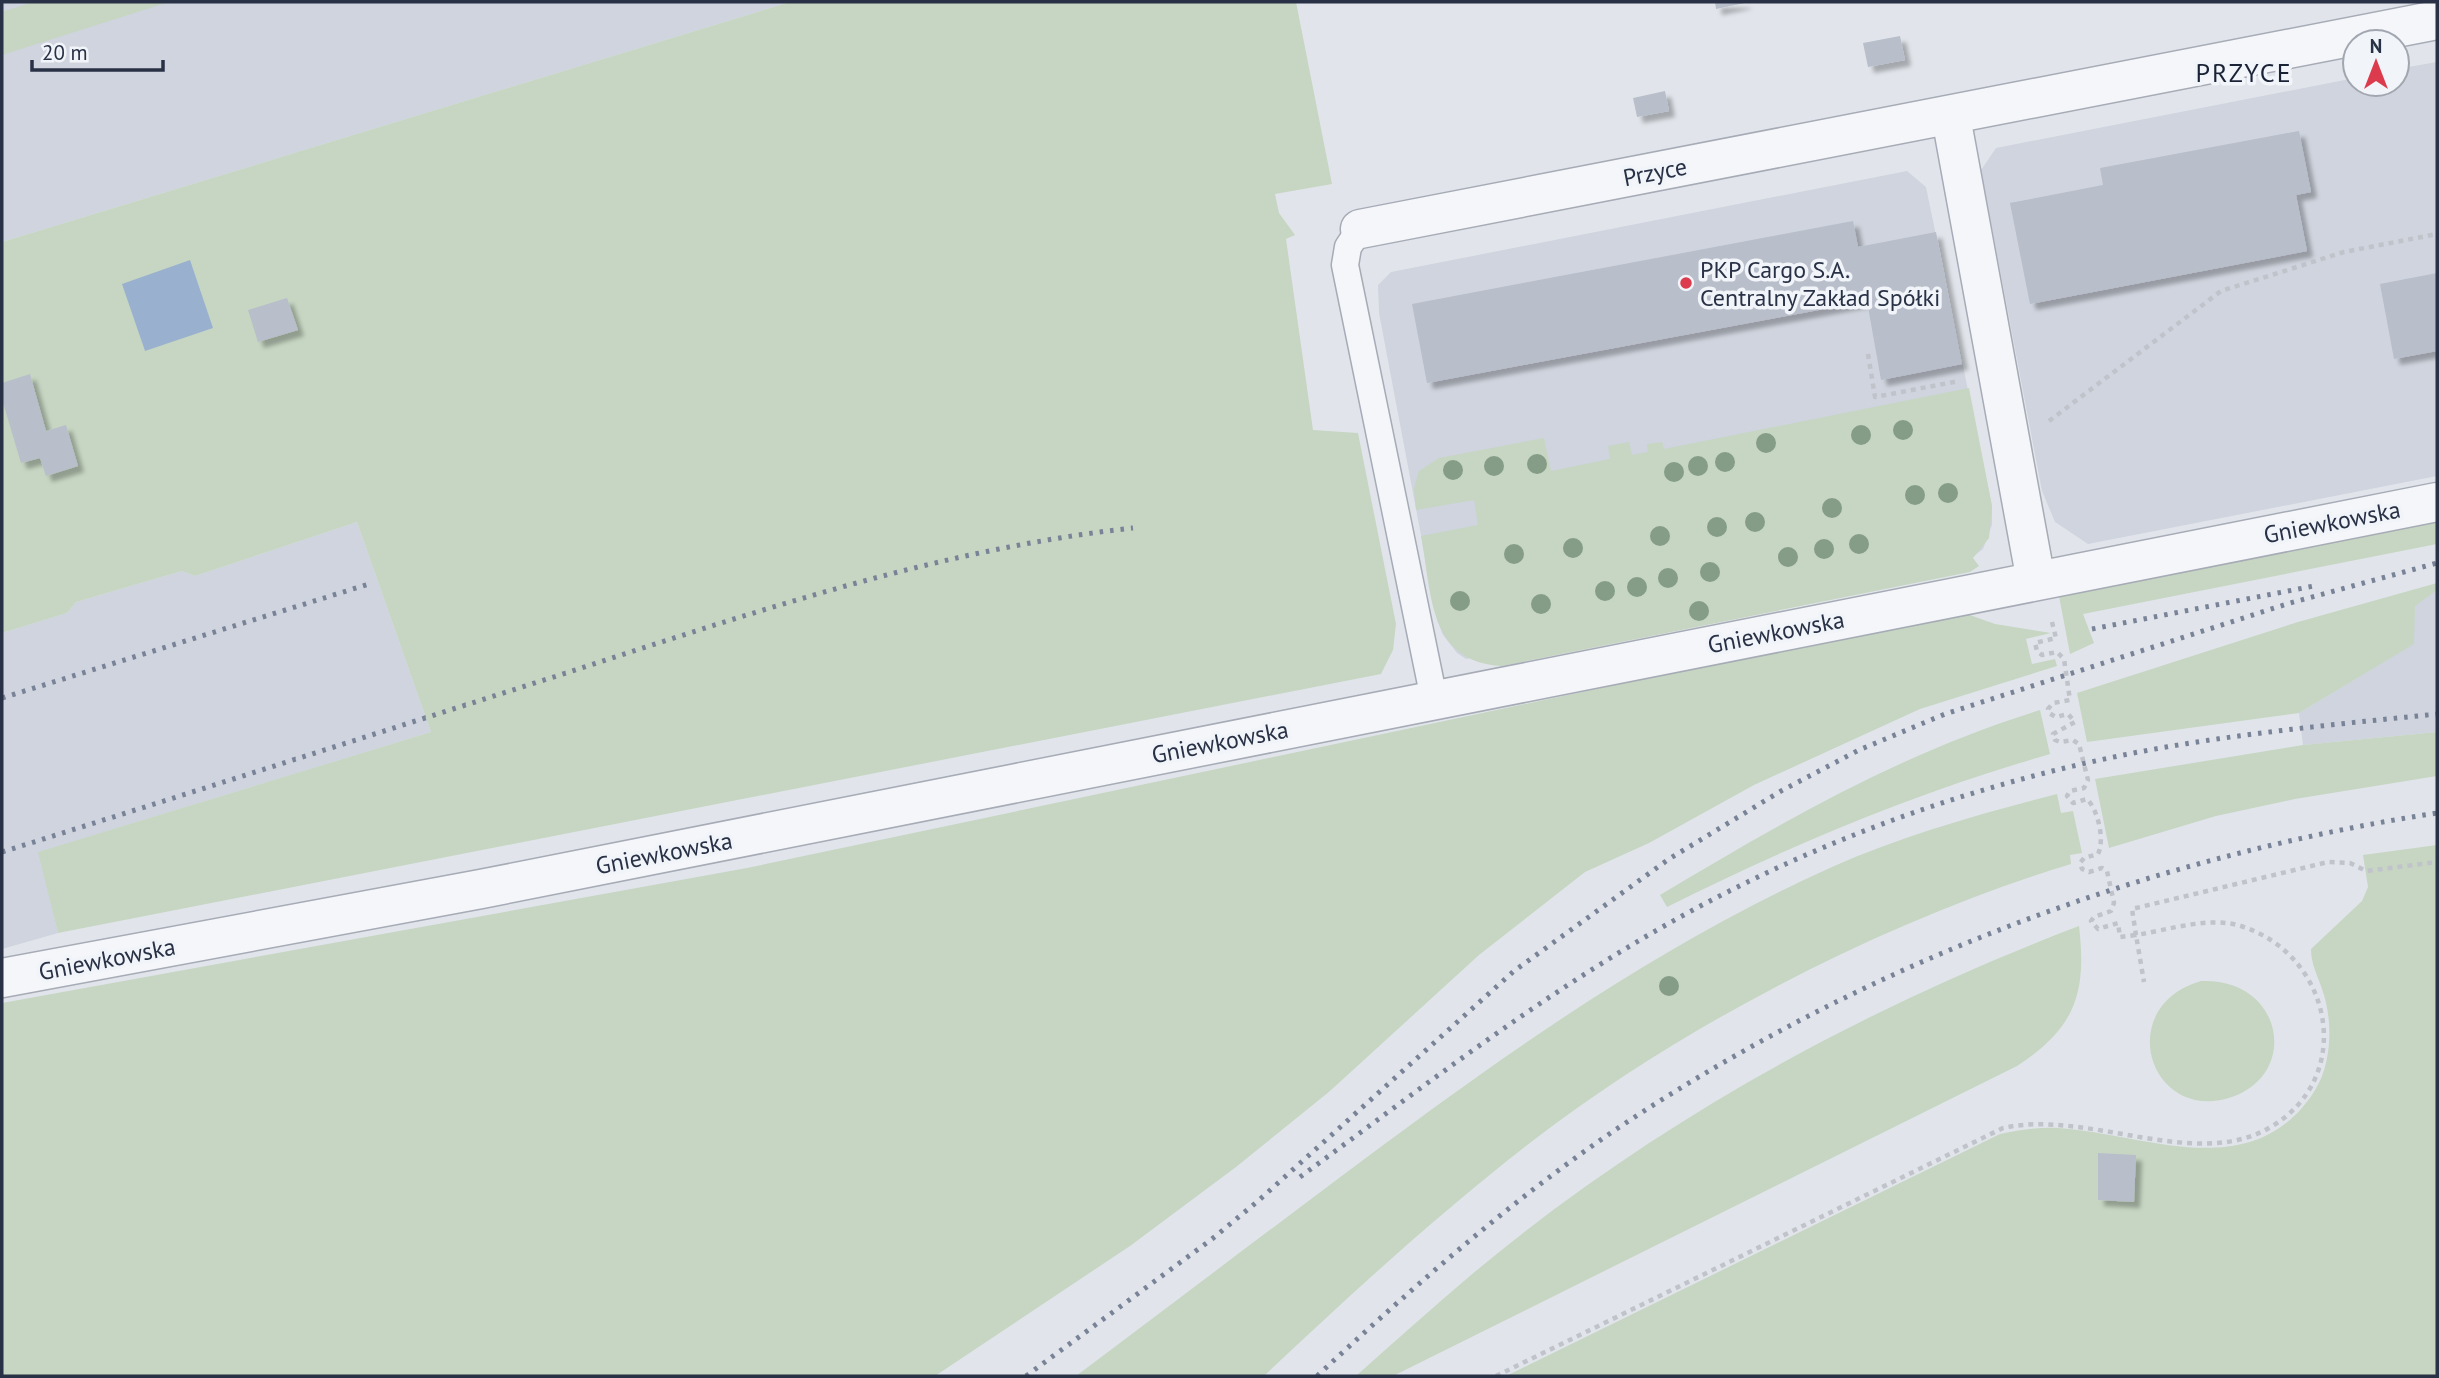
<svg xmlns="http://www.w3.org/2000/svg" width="2439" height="1378" font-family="'PT Sans',sans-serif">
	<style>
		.built { fill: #cfd4de }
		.green { fill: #c6d6c2 }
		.water { fill: #99b1cf }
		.building { fill: #b8beca; filter: url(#shadow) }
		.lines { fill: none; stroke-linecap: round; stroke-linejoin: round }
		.lane-casing { stroke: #a6abb6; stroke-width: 29 }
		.street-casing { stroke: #a6abb6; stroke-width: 41 }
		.path { stroke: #c0c3ca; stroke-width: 4.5; stroke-dasharray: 5 5; stroke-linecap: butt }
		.lane { stroke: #f5f6f9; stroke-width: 26 }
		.street { stroke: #f5f6f9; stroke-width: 38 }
		.rail { stroke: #798397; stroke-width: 5; stroke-dasharray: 3.5 7; stroke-linecap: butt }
		.tree { fill: #859d86 }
		.poi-dot { fill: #dc3b4d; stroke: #f1f4f8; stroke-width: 2.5 }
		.labels { text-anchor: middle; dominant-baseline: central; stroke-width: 7; stroke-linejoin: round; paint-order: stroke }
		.street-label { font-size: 24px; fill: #283145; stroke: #f1f4f8 }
		.poi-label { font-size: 24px; fill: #283145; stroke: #f1f4f8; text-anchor: start }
		.neighbourhood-label { font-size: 26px; letter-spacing: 2px; fill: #1a2236; stroke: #f1f4f8 }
	</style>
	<defs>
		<filter id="shadow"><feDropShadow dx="6" dy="6" stdDeviation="2" flood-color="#0004"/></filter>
	</defs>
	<rect width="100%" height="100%" fill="#e1e5eb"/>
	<!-- built -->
	<path class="built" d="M2,2H790L2,242Z
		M2437,62V476L2088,544L2055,522L2042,491L1981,170L1996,148L2355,78V84H2397V69Z
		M1907,171L1926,187L1992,506V525L1983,549L1957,569L1466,659L1457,653L1443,635L1437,620L1379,313L1378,285L1391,272Z
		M357,522L431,732L39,852L58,933L2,949V633L67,613L76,602L182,571L195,576Z
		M2437,590V732L2303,745L2299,713L2413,644L2415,605Z"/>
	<!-- green -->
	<path class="green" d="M33,2H169L2,55V12Z
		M790,2H1296L1332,184L1275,194L1279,213L1295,235L1286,239L1313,430L1358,433L1396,624L1393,650L1381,674L58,933L38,852L431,732L357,522L195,576L182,571L76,602L67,613L2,633V242Z
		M1969,388L1992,506L1989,538L1973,558L1979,566L1970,572L1502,666C1428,662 1432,594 1421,536L1478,525L1474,500L1416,510L1414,488L1419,471L1439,458L1544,438L1551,471L1610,459L1608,446L1629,442L1632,455L1648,452L1647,444L1662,442L1664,449Z
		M2437,522V544L2083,614L2094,643L2070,654L2059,596Z
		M2437,583V590L2415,606L2414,644L2299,713L2087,742L2077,693L2298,622Z
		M1967,614L1995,624L2051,633L2026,639L2032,664L2055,659L2057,666L1920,709L1754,785L1649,843L1585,872L1479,955L1330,1091L1236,1167L1130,1246L935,1376H2V1003L747,868L1748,657Z
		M2040,710L2050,754C1915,793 1793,844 1667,907L1660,895C1784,821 1901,753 2040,710Z
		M2437,732V776L2295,799L2216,816L2109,848L2095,779L2303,745Z
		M2057,794L2061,813L2073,811L2082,853L2070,855L2071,864C1888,920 1688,1022 1535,1139C1440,1212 1351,1294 1264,1376H1076C1164,1310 1251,1244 1339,1178C1495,1061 1653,947 1832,867C1904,835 1980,814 2057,794Z
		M2437,845V1376H1506L2000,1134C2019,1130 2038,1127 2058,1128C2139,1133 2237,1180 2301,1109C2316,1092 2325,1075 2328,1052C2331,1032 2329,1008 2322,989C2317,974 2311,964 2311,949L2362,901L2368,887L2363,855Z
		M2079,926C2087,994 2075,1028 2017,1066L1393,1376H1356C1394,1342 1432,1308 1471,1275C1651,1124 1861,1009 2079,926Z
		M2201,981C2282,977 2301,1073 2232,1097C2150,1125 2112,1007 2201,981Z"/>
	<!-- water -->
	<path class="water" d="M190,260L213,328L145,351L122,284Z"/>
	<!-- building -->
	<path class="building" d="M1715,2H1745V3L1716,9Z
		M1900,36L1905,60L1868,67L1863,43Z
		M1665,91L1669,111L1637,117L1633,98Z
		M2299,131L2311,192L2296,195L2307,251L2030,304L2010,203L2103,185L2100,168Z
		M1853,221L1858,247L1936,232L1962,364L1881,380L1867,301L1427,383L1412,304Z
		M2437,273V351L2394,359L2380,284Z
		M287,298L298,330L258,342L248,310Z
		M30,374L46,431L66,425L78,466L46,476L40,458L21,463L2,399V383Z
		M2098,1153L2136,1155L2134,1202L2098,1200Z"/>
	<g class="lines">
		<defs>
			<path id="lane" d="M1360,229L1348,247L1345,265L1434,699"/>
			<path id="street" d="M1951,117L2036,581
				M1360,229L2437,20
				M2,978L481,889L2437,502"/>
		</defs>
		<!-- lane casing -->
		<use href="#lane" class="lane-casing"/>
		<!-- street casing -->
		<use href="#street" class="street-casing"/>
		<!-- path -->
		<path class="path" d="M1868,354L1875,397L1959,381
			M2049,421L2221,291L2344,252L2437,234
			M2052,622L2056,638L2035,643L2037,651L2042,655L2057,652L2064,659L2070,700L2053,703L2048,709L2049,713L2056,717L2068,714L2075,722L2053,734L2055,740L2060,742L2073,740L2079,744L2088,780L2084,788L2070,791L2067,796L2073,803L2087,799C2098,810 2105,840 2098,854L2084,858L2080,863L2082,869L2089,872L2102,868L2107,871L2114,903L2111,911L2094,917L2091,921L2098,929L2118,923L2120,937L2136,935L2144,982
			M1496,1376L2003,1128C2088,1109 2194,1171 2269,1128C2357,1078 2333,955 2241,926C2209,916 2168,930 2136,935L2132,909L2328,862L2350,863L2366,871L2437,862"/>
		<!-- lane -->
		<use href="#lane" class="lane"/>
		<!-- street -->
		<use href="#street" class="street"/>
		<!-- rail -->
		<path class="rail" d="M2092,629L2314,586
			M2,698L369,584
			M2,852C190,793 378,733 566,673C751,613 939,549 1133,528
			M1300,1177C1408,1098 1515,1015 1630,946C1787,851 1963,785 2144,751C2241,733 2339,724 2437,714
			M1026,1376L1212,1239L1258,1201L1514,971L1669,859L1781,791L1859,750L1945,714L2290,603L2437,563
			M1317,1376C1412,1288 1510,1201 1618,1128C1866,963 2144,858 2437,813"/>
	</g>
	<!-- trees -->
	<g class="tree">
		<circle cx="1903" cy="430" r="10"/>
		<circle cx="1861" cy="435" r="10"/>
		<circle cx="1766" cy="443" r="10"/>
		<circle cx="1725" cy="462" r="10"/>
		<circle cx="1537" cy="464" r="10"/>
		<circle cx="1494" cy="466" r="10"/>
		<circle cx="1698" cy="466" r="10"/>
		<circle cx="1453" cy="470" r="10"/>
		<circle cx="1674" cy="472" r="10"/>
		<circle cx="1948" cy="493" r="10"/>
		<circle cx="1915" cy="495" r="10"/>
		<circle cx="1832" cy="508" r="10"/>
		<circle cx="1755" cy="522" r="10"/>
		<circle cx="1717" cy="527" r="10"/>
		<circle cx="1660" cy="536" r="10"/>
		<circle cx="1859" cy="544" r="10"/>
		<circle cx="1573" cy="548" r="10"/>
		<circle cx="1824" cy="549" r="10"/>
		<circle cx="1514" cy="554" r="10"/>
		<circle cx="1788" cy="557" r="10"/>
		<circle cx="1710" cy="572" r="10"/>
		<circle cx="1668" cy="578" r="10"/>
		<circle cx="1637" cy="587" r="10"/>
		<circle cx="1605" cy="591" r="10"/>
		<circle cx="1460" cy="601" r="10"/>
		<circle cx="1541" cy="604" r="10"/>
		<circle cx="1699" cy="611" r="10"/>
		<circle cx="1669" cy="986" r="10"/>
	</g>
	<!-- markers -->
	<circle class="poi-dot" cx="1686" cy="283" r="7"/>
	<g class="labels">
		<!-- street labels -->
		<g class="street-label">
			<text transform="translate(1655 172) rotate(-11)">Przyce</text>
			<text transform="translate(2332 522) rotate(-11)">Gniewkowska</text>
			<text transform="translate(1776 632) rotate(-11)">Gniewkowska</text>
			<text transform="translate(1220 742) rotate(-11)">Gniewkowska</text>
			<text transform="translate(664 853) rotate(-11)">Gniewkowska</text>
			<text transform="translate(107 959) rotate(-11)">Gniewkowska</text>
		</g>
		<!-- poi labels -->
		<g class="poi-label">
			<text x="1700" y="269">PKP Cargo S.A.<tspan x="1700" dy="28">Centralny Zakład Spółki</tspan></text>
		</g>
		<!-- neighbourhood labels -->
		<g class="neighbourhood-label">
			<text x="2244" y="72">PRZYCE</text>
		</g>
	</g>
	<!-- border -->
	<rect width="2439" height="1378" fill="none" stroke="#283145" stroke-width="7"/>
	<!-- north arrow -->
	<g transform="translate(2376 63)"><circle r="33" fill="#f1f4f8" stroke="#a1a6b0" stroke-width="2"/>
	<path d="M0-5L12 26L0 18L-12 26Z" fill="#dc3b4d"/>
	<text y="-10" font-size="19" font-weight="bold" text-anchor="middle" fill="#283145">N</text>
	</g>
	<!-- scale -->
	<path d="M32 60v10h131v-10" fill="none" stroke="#283145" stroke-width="3.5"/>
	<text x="42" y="60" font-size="21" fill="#283145" stroke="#f1f4f8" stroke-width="5" paint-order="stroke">20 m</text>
</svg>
